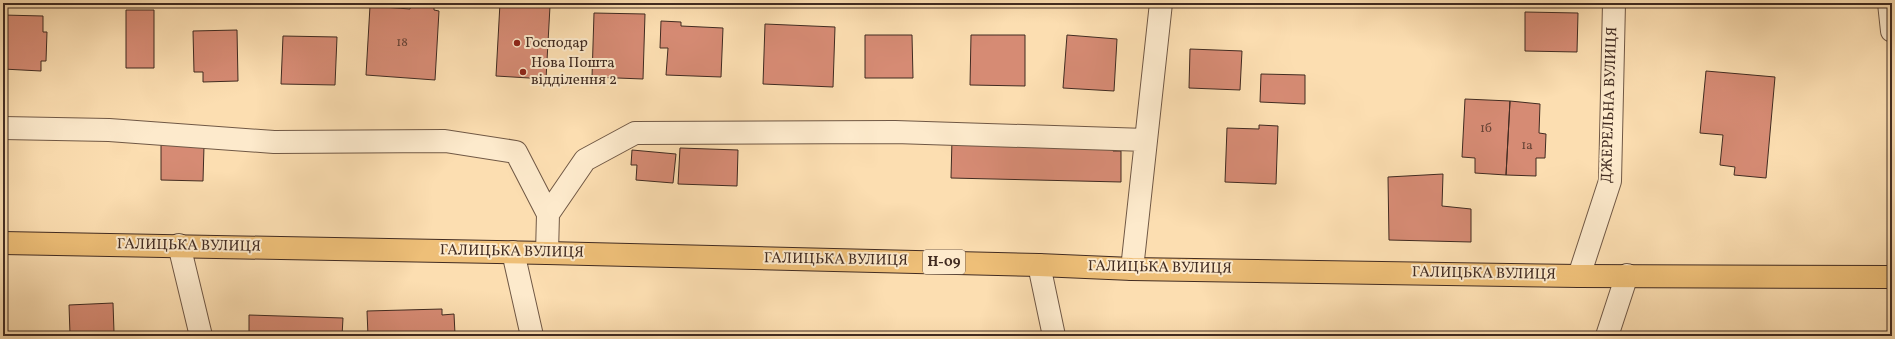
<svg xmlns="http://www.w3.org/2000/svg" width="1895" height="339" font-family="Vollkorn,serif">
	<style>
		.building { fill: #d68b74; stroke: #412b21 }
		.lines { fill: none; stroke-linecap: round; stroke-linejoin: round }
		.minor-casing { stroke: #705845; stroke-width: 24 }
		.major-casing { stroke: #412b21; stroke-width: 24 }
		.minor { stroke: #fdeacc; stroke-width: 22 }
		.major { stroke: #eebf78; stroke-width: 22 }
		.poi-dot { fill: #8f2418; stroke: #fdeacc; stroke-width: 1.5 }
		.labels { text-anchor: middle; dominant-baseline: central; stroke-width: 4; stroke-linejoin: round; paint-order: stroke }
		.number-label { font-size: 13px; fill: #664336 }
		.shield { fill: #fdeacc; stroke: #796454; stroke-width: 1 }
		.shield-label { font-size: 14px; font-weight: bold; fill: #412b21 }
		.poi-label { font-size: 15px; fill: #412b21; stroke: #fdeacc; text-anchor: start }
		.street-label { font-size: 15px; fill: #412b21; stroke: #fdeacc }
	</style>
	<rect width="100%" height="100%" fill="#fcdeb1"/>
	<filter id="stains"><feTurbulence type="fractalNoise" baseFrequency=".005" numOctaves="4"/><feColorMatrix values="0 0 0 0 .2 0 0 0 0 .09 0 0 0 0 .02 0 0 0 .5 -.17"/></filter>
	<radialGradient id="worn" r=".72"><stop offset=".6" stop-color="#630" stop-opacity="0"/><stop offset="1" stop-color="#630" stop-opacity=".3"/></radialGradient>
	<!-- building -->
	<path class="building" d="M496,3H550V6Z
		M500,3L550,6L546,79L496,76Z
		M411,4L434,5V10L439,11L435,80L366,75L370,6L410,9Z
		M126,10H154V68H126Z
		M1525,12L1578,13L1577,52L1525,51Z
		M594,13L645,14L643,79L592,77Z
		M3,15L43,16V32H47L46,61H41V71L3,69Z
		M661,21L681,22V26L723,28L721,77L666,75L668,48H660Z
		M765,24L835,27L833,87L763,84Z
		M237,30L238,81L203,82V72H194L193,31Z
		M865,35H912L913,78H865Z
		M971,35H1025V86L970,85Z
		M1067,35L1117,39L1114,91L1063,88Z
		M283,36L337,37L335,85L281,84Z
		M1190,49L1242,51L1240,90L1189,88Z
		M1706,71L1775,77L1766,178L1734,175L1735,167L1720,165L1723,135L1700,133Z
		M1261,74L1305,75V104L1260,102Z
		M1465,99L1510,101L1506,175L1475,173V158L1462,157Z
		M1510,101L1540,104L1539,133L1546,134L1545,158H1536V176L1506,175Z
		M1259,125L1278,126L1276,184L1225,182L1227,128L1259,129Z
		M952,139L1113,142V151H1121V182L951,178Z
		M161,145L204,146L203,181L161,180Z
		M680,148L738,150L737,186L678,184Z
		M632,150L676,154L673,183L636,180L637,165H631Z
		M1443,174L1442,206L1471,209V242L1389,240L1388,177Z
		M113,303L114,332L70,334L69,305Z
		M442,309V315L454,314L455,334L368,336L367,311Z
		M249,315L343,318L342,336H249Z
		M181,332L183,336H164Z"/>
	<g class="lines">
		<defs>
			<path id="minor" d="M1889,3L1892,31
				M3,128L109,130L274,142L445,141L516,152L548,214L547,253
				M548,214L585,160L635,133L895,132L1146,140
				M179,245L201,336
				M513,252L532,336
				M1039,265L1054,336
				M1132,269L1161,3
				M1579,276L1610,181L1614,3
				M1607,336L1627,275"/>
			<path id="major" d="M3,243L547,253L1039,265L1132,269L1579,276L1892,277"/>
		</defs>
		<!-- minor casing -->
		<use href="#minor" class="minor-casing"/>
		<!-- major casing -->
		<use href="#major" class="major-casing"/>
		<!-- minor -->
		<use href="#minor" class="minor"/>
		<!-- major -->
		<use href="#major" class="major"/>
	</g>
	<!-- markers -->
	<g class="poi-dot">
		<circle cx="517" cy="43" r="4"/>
		<circle cx="523" cy="72" r="4"/>
	</g>
	<g class="labels">
		<!-- number labels -->
		<g class="number-label">
			<text x="402" y="43">18</text>
			<text x="1486" y="129">1б</text>
			<text x="1527" y="146">1а</text>
		</g>
		<!-- shield labels -->
		<rect class="shield" x="923" y="250" width="42" height="24" rx="3"/>
		<g class="shield-label">
			<text x="944" y="262">Н-09</text>
		</g>
		<!-- poi labels -->
		<g class="poi-label">
			<text x="525" y="43">Господар</text>
			<text x="531" y="63">Нова Пошта<tspan x="531" dy="17">відділення 2</tspan></text>
		</g>
		<!-- street labels -->
		<g class="street-label">
			<text transform="translate(1610 105) rotate(-88)">ДЖЕРЕЛЬНА ВУЛИЦЯ</text>
			<text transform="translate(189 246) rotate(1)">ГАЛИЦЬКА ВУЛИЦЯ</text>
			<text transform="translate(512 252) rotate(1)">ГАЛИЦЬКА ВУЛИЦЯ</text>
			<text transform="translate(836 260) rotate(1)">ГАЛИЦЬКА ВУЛИЦЯ</text>
			<text transform="translate(1160 268) rotate(1)">ГАЛИЦЬКА ВУЛИЦЯ</text>
			<text transform="translate(1484 274) rotate(1)">ГАЛИЦЬКА ВУЛИЦЯ</text>
		</g>
	</g>
	<!-- margin -->
	<rect width="1895" height="339" fill="none" stroke="#fcdeb1" stroke-width="16"/>
	<rect x="4" y="4" width="1887" height="331" fill="none" stroke="#412b21" stroke-width="2"/>
	<rect x="8" y="8" width="1879" height="323" fill="none" stroke="#412b21"/>
	<rect width="100%" height="100%" filter="url(#stains)"/>
	<rect width="100%" height="100%" fill="url(#worn)"/>
</svg>
